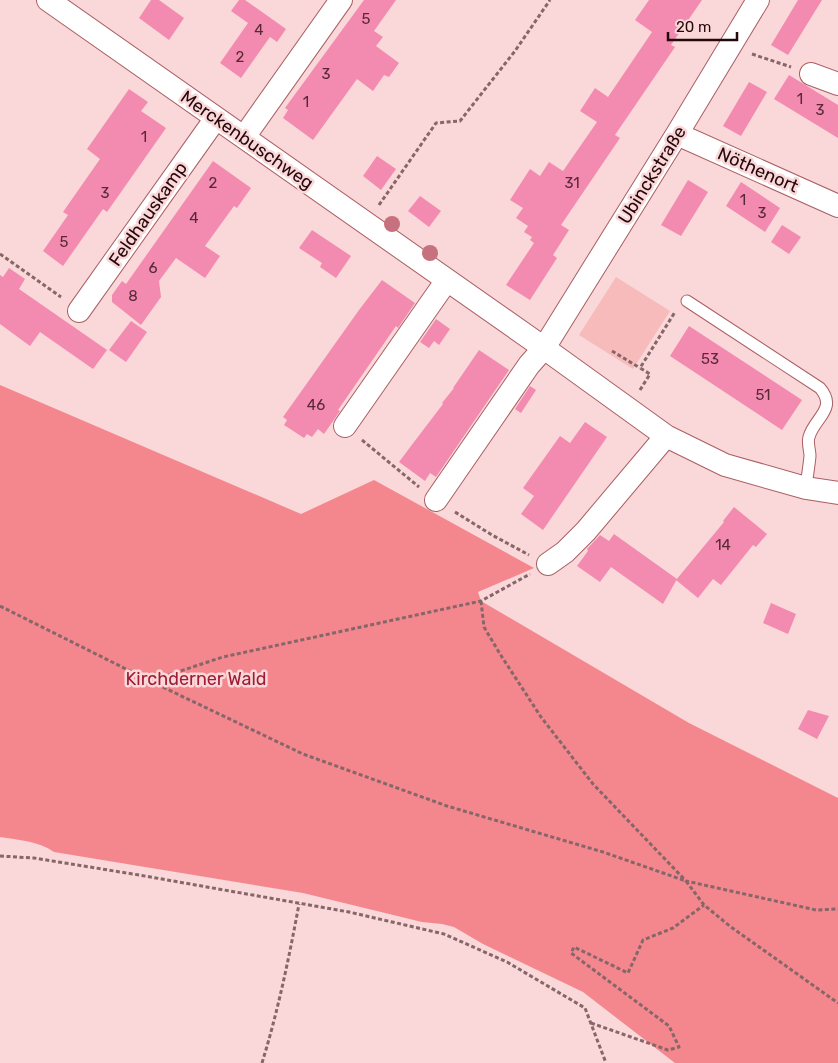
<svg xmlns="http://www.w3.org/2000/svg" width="838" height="1063" font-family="Rubik,sans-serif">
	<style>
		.green { fill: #f7bbbc }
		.forest { fill: #f4878d }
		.building { fill: #f38bb1 }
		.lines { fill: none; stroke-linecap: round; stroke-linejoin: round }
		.service-casing { stroke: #a95f63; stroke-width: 13 }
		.minor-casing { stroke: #a95f63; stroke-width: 24 }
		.path { stroke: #866668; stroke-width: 3; stroke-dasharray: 4 2.5; stroke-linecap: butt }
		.service { stroke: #fff; stroke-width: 11 }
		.minor { stroke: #fff; stroke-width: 22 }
		.tree { fill: #c7707e }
		.labels { text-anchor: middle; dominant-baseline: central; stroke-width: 5; stroke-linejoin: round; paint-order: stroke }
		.number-label { font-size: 15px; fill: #582934 }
		.street-label { font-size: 18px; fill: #25080b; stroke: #fad7d8 }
		.park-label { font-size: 18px; fill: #9e1c34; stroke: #fad7d8 }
	</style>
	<rect width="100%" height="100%" fill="#fad7d8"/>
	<!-- green -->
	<path class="green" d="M616,277L670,311L633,369L579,335Z"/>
	<!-- forest -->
	<path class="forest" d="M0,385L301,514L374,480L534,568L478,592L481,601L689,723L838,798V1063H675L583,992L483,944L454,927L442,924L422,922L303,893L54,852C39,841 18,840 0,837Z"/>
	<!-- building -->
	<path class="building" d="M151,0H159L184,18L169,40L139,18Z
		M239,0H245L286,29L277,42L270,37L241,78L220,63L248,23L231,11Z
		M364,0H396L374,31L383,37L376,46L399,63L389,77L384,75L373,91L357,79L313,140L283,118L288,110L285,108Z
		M649,0H702L671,45L675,47L615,135L620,138L561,225L569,230L553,255L557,258L530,300L506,285L534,243L530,240L532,237L524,232L528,226L516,218L523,208L510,200L530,169L540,176L549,162L563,171L597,122L580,111L595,88L608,97L652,32L635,20Z
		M798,0H822L788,55L771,45Z
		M789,75L838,105V138L774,99Z
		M749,82L767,92L741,136L723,126Z
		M129,89L148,102L141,111L166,128L107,212L103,209L63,266L43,251L68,215L63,212L100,159L87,149Z
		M377,156L396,169L381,190L363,176Z
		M213,161L251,188L237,208L234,206L205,246L220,256L205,278L176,258L159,281L161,297L141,325L112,302V295L122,281L126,284Z
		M688,180L708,192L681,236L661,225Z
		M741,182L780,208L765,232L726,206Z
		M420,196L441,211L429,227L408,211Z
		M782,225L801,237L789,254L771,242Z
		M312,230L351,256L336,278L320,267L322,263L299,248Z
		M9,268L25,279L19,289L107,350L93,369L40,332L30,346L0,324V275L3,277Z
		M382,280L415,303L398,328L396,326L338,410L340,411L324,434L318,429L312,437L307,434L304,438L284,425L287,420L283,417L359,310Z
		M436,319L450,329L439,345L434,341L429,348L420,342Z
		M131,321L147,332L126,362L109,350Z
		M689,326L802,400L782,430L670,356Z
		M479,350L509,370L436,477L430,473L425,481L399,462L414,442L443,404L442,403L454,388H453Z
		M530,386L536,390L521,413L515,409Z
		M585,422L607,437L543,530L521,514L534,496L523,488L560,436L570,443Z
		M734,507L767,534L756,547L753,545L721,585L713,579L698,598L676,580L724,522L723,521Z
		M614,534L677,579L663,604L611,567L600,582L577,566L588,551L587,549L600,535L609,541Z
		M771,603L796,614L788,634L763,623Z
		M808,710L829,716L817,739L798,729Z"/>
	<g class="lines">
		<defs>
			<path id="service" d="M687,301L820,388C838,409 814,418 809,437C807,443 810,450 810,456C809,467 807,477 806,488"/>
			<path id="minor" d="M48,0L544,348L666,436L725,465L806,488L838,493
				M811,74L838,84
				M677,134L838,206
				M244,137L341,0
				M79,311L216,118
				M345,426L447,280
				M436,500L529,365L544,348L677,134L758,0
				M548,564L565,552L586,531L666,436"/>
		</defs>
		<!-- service casing -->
		<use href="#service" class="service-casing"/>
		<!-- minor casing -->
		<use href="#minor" class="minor-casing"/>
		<!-- path -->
		<path class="path" d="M752,54L791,67
			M379,205L436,123L460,121L515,51L550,0
			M0,254L61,297
			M612,351L640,368
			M640,390L650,374L640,368L675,312
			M362,440L419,487
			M455,512L492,535L529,555
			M481,601L484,627L500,654L541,717L593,784L686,881L816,910L838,909
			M0,606L150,681L303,754L447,806L603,852L686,881L704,905L731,927L838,1003
			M150,681L223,657L481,601L530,574
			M0,856L34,858L139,875L349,912L444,934L507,962L585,1008L606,1063
			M591,1023L668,1050L679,1047L669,1026L571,953L574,947L628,973L643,940L673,928L704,905
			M262,1063C278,1011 289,958 299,904"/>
		<!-- service -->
		<use href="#service" class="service"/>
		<!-- minor -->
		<use href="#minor" class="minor"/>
	</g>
	<!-- trees -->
	<g class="tree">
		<circle cx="392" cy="224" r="8"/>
		<circle cx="430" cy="253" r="8"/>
	</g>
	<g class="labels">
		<!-- number labels -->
		<g class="number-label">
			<text x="366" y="19">5</text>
			<text x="259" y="30">4</text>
			<text x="240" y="57">2</text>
			<text x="326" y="74">3</text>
			<text x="800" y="99">1</text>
			<text x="306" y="102">1</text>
			<text x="820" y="110">3</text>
			<text x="144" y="137">1</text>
			<text x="213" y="183">2</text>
			<text x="572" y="183">31</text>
			<text x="105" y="193">3</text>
			<text x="743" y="200">1</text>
			<text x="762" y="213">3</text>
			<text x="194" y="218">4</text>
			<text x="64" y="242">5</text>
			<text x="153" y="268">6</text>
			<text x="133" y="296">8</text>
			<text x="710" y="359">53</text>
			<text x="763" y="395">51</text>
			<text x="316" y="405">46</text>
			<text x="723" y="545">14</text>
		</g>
		<!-- street labels -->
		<g class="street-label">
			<text transform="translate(247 140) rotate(35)">Merckenbuschweg</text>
			<text transform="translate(758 170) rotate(24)">Nöthenort</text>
			<text transform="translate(652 175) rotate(-58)">Ubinckstraße</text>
			<text transform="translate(148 214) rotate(-55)">Feldhauskamp</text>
		</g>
		<!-- park labels -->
		<g class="park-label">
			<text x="196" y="679">Kirchderner Wald</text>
		</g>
	</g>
	<!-- scale -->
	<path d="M668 32v8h69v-8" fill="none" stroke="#25080b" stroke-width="2.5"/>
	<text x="676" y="32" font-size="15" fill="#25080b" stroke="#fad7d8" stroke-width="4" paint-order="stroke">20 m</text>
</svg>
